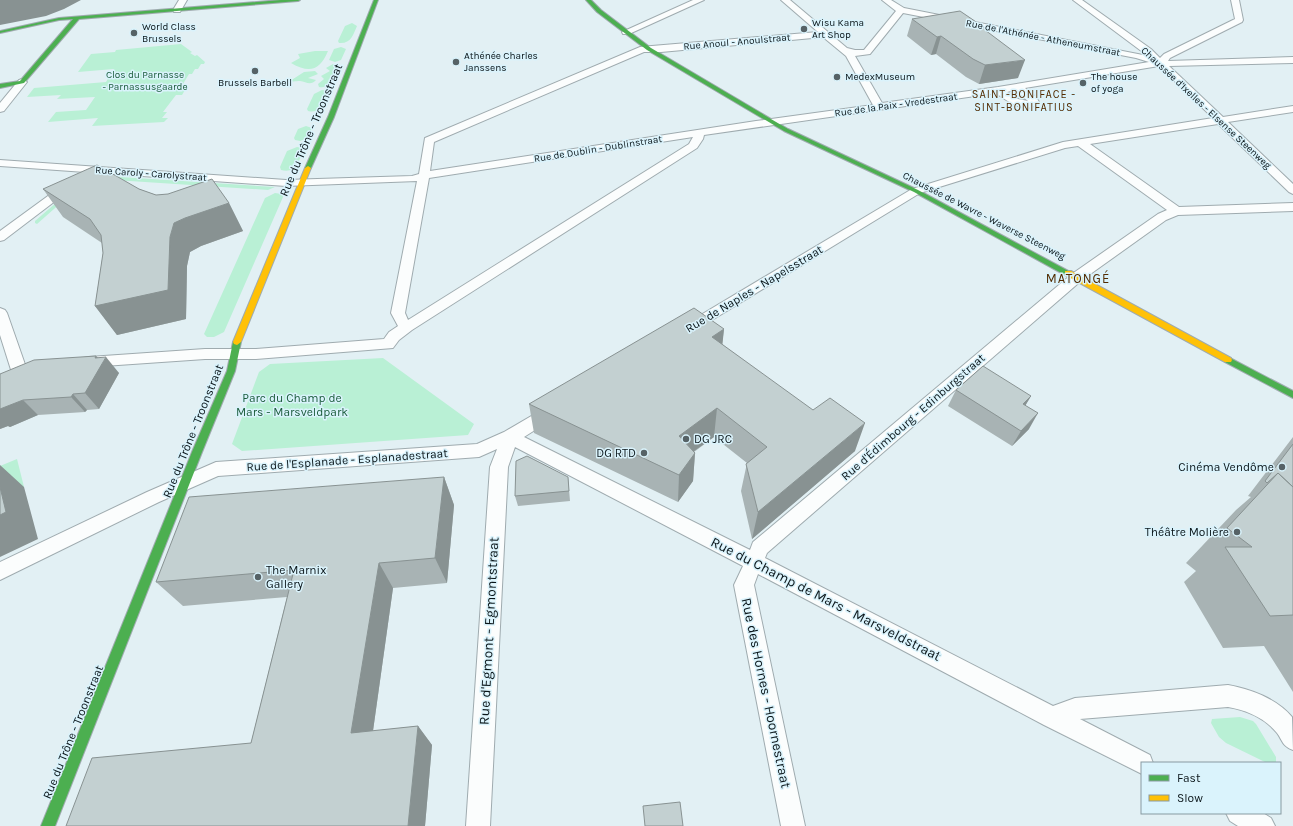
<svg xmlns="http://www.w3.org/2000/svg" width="1293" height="826" font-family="Karla,sans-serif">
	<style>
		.green { fill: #b9f0d5 }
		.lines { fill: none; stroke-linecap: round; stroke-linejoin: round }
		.street-casing { stroke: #9fabaf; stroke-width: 2 }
		.fast-casing { stroke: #9fabaf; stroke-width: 2 }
		.slow-casing { stroke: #9fabaf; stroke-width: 2 }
		.street { fill: #fbfdfd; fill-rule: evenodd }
		.fast { fill: #4caf50; fill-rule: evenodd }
		.slow { fill: #ffc107; fill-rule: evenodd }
		.wall { fill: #a8b3b4 }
		.shaded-wall { fill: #889292 }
		.building { fill: #c3d0d1; stroke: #889292 }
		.poi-dot { fill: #566266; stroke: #daf3fc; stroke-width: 1.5 }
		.labels { text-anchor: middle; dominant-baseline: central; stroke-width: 3; stroke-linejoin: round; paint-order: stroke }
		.far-poi-label { font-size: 10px; fill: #0a1519; stroke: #daf3fc; text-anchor: start }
		.far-street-label { font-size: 10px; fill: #0a1519; stroke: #daf3fc }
		.far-park-label { font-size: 10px; fill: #1b5c3b; stroke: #daf3fc }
		.far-neighbourhood-label { font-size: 11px; letter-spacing: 1px; fill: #542b00; stroke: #daf3fc }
		.street-label { font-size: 12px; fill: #0a1519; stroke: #daf3fc }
		.park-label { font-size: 12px; fill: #1b5c3b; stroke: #daf3fc }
		.poi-label { font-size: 12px; fill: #0a1519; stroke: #daf3fc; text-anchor: end }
		.neighbourhood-label { font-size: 13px; letter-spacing: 1px; fill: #542b00; stroke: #daf3fc }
		.near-street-label { font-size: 14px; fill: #0a1519; stroke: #daf3fc }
	</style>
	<rect width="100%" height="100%" fill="#e2f0f4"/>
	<!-- green -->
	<path class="green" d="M352,23L357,26C353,35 351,44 339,43L338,41L345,26Z
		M181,44L192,52L190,53L195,56L197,55L205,62L204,64H201L198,69H195L192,74H189L180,89L185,90L182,95H176L163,112H167L162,118H168L164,122L92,126L98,118L48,122L56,112L86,110L95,97L57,99L61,95L27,97L34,88L106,82L114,69L78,72L91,54L115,52L116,50Z
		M341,47L346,49L341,60L335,62L329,60L334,49Z
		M315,51H328C320,70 310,74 291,63L300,58L298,54Z
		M333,64L338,65L339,67C334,77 332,89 319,87L318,84L324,79L321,76L330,71L326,68Z
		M315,71L318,74L308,78L316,80C311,86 306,82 300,81C296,81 294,82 290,81L304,72Z
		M322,90L327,91L328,93C323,103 321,114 308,111L307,109L314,94Z
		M306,126L312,128L308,138L300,141L295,140L294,138L298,129Z
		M297,147L302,148L303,151C299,161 296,174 281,170L280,167L287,151Z
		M105,176L275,187L268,190L99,179L80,186L37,224L35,223V221L79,183Z
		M275,193L282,194L283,197L224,332L214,337H207L204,334L265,198Z
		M383,358L474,424L468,435L242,451L232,444L259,372L270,364Z
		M17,459L24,487L13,492L0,466Z
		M1240,717L1253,721L1256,724L1276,757V763H1267L1226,743L1219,737L1211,723L1212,719Z"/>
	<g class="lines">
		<defs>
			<path id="street" d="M179,0H187L180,12H174L173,10Z
				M693,0H704L629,34H623L622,32Z
				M781,0H790L847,48L855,50H864L896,11L882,0H891L904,8L1148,56L1073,0H1082L1151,49L1160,58L1164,54L1235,19L1231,0H1239L1243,20L1242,22L1170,58L1168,61L1293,57V63L1169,66L1223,117L1293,106V112L1228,122L1293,184V194L1289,192L1218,124L1090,144L1179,207L1293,203V211L1178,215L1166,220L1082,280L767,553L765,558L1053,706L1075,698L1228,685C1251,689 1277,699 1292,717L1293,750C1282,746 1283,741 1277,733C1265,718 1246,710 1228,707L1080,719L1150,755L1153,763H1142V774L1044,725L758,574L754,585L805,826H781L734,585L743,566L515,447L508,467L490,826H466L490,467L497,449L479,457L218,476L159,502L0,580V562L147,492L216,462L477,444L504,432L545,408L551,406L557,408L559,412L557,416L524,437L750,550L753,542L1072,274L1158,214L1167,210L1078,146L1065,148L920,193L694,331L689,333L684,331L682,328L684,325L912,189L1063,142L1213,118L1159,66L1025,88L1036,97L1039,102C1027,116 1007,101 996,93L704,135L703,139L697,148L412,330L399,340L393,348L256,359H205L89,367L84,366L81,362L84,358L89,357L205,349H256L384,339L389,332L398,326L391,313L417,181L286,186L0,166V160L286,180L412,176L419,174L425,138L640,47L818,32ZM903,13L1136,58L1149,62L998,87L882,103L855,56L870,54ZM823,37L846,56L873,105L756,121L430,171L434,142L644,52H661ZM1015,90L1028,101L1018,99L1007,92ZM693,137L689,144L408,320L405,313L429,178Z
				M22,79L27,82L4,111L0,112V103L19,80Z
				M67,184L71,185L73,187L71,189L4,240L0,241V231L63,185Z
				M0,308L5,310L7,313L28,373L25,377L20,378L15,377L12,373L0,335Z
				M1226,813H1263L1271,818L1275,826H1238L1230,821Z"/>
			<path id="fast" d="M281,0H300L298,1L79,19L24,83L0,88V84L20,81L73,19L59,20L0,33V31L59,18Z
				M374,0H378L334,117L311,168L306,169L305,168L328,117Z
				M586,0H591L601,10L651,48L788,129L918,190L1072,273L1068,275H1065L914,192L784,131L647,50L597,12Z
				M237,339L241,342L235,371L202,452L55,826H41L192,452L227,371L233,342Z
				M1228,357L1293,391V398L1225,362L1224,360L1225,358Z"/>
			<path id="slow" d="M308,166L311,168L241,342L237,345L234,344L233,342L305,168Z
				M1065,271H1071L1231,358L1232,360L1231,362H1225L1065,275Z"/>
		</defs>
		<!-- street casing -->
		<use href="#street" class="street-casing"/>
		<!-- fast casing -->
		<use href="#fast" class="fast-casing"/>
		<!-- slow casing -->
		<use href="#slow" class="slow-casing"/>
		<!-- street -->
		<use href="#street" class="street"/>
		<!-- fast -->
		<use href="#fast" class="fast"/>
		<!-- slow -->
		<use href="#slow" class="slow"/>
	</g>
	<!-- wall -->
	<path class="wall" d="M912,19L987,32L1018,78L979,84L966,77L936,54L931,55L907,36Z
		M43,189H139L156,195L229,203L243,231L201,246L190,252L187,266L186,319L117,335L95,306L103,253L102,243L63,217Z
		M724,329L722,344L855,451L752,539L741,491L747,463L714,437L694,452L695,453L693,481L678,502L534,433L529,404Z
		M96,356L119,373L99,409L87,410L85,412L38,415L10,427L8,426L0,429V374Z
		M956,390L1031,396L1025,406L1029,429L1012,446L948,406Z
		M1293,437V692L1264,646L1223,648L1184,582L1196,571L1186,563L1236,510L1251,497L1248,496Z
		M444,477L454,505L447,583L393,588L373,731L418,726L432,745L425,826H66L251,743L287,597L183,606L156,582Z
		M568,477L570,501L518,506L515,496Z"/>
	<!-- shaded-wall -->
	<path class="shaded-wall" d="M0,0H81L64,9L46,16L0,25Z
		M941,36L936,54L931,55L937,37Z
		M1025,60L1018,78L979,84L985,65Z
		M229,203L243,231L201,246L190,252L187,266L186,319L117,335L95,306L170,237L174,223L185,218Z
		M724,329L721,358L712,337Z
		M96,356L102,364L106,357L119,373L99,409L85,393Z
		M73,394L87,410L85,412L71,397Z
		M1031,396L1022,411L1023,404Z
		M23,400L38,415L10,427L8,426L0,429V409Z
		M717,408L714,437L677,463L679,436Z
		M1038,413L1029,429L1012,446L1021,431Z
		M865,423L855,451L752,539L758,512Z
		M695,453L693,481L678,502L679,475Z
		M0,465L24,487L38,539L0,557Z
		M444,477L454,505L447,583L435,558Z
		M379,563L393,588L370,752L351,733Z
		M418,726L432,745L425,826H408Z"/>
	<!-- building -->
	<path class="building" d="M960,11L988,30H985L1025,60L985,65L973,59L941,36L937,37L912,19Z
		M97,165L139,189L156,195L168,194L212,179L229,203L185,218L174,223L170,237L168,290L95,306L103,253L101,235L90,219L43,189Z
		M694,308L724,329L712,337L813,410L830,398L865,423L758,512L746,464L767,447L717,408L679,436L695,453L679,475L529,404Z
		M96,356L95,358L106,357L85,393L73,394L71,397L23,400L0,409V374L34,360Z
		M983,366L1031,396L1023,404L1038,413L1021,431L956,390Z
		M1293,444V487L1278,473L1267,483L1265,481Z
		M527,456L568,477L569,491L515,496L516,461Z
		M1278,473L1293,487V615L1270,616L1225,547H1252L1227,528Z
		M444,477L435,558L379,563L351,733L418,726L408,826H66L92,758L251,743L294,570L156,582L189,497Z
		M0,487L6,512L0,515Z
		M680,802L683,826H645L643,806Z"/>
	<!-- markers -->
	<g class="poi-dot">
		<circle cx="804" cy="29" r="4"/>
		<circle cx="134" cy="33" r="4"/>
		<circle cx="456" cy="62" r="4"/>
		<circle cx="255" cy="71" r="4"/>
		<circle cx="837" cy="77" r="4"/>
		<circle cx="1083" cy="83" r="4"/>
		<circle cx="686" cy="439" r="4"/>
		<circle cx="644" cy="453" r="4"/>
		<circle cx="1282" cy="467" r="4"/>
		<circle cx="1237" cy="532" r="4"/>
		<circle cx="258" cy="577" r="4"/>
	</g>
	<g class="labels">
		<!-- far-poi labels -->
		<g class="far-poi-label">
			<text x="812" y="23">Wisu Kama<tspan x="812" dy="12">Art Shop</tspan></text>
			<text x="142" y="27">World Class<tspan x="142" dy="12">Brussels</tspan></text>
			<text x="464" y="56">Athénée Charles<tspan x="464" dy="12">Janssens</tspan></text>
			<text x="845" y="77">MedexMuseum</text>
			<text x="1091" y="77">The house<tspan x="1091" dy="12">of yoga</tspan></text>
			<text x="255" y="83" text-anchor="middle">Brussels Barbell</text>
		</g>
		<!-- far-street labels -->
		<g class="far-street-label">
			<text transform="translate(1043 38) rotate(11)">Rue de l'Athénée - Atheneumstraat</text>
			<text transform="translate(737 42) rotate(-5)">Rue Anoul - Anoulstraat</text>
			<text transform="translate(896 105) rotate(-8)">Rue de la Paix - Vredestraat</text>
			<text transform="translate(1206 108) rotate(43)">Chaussée d'Ixelles - Elsense Steenweg</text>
			<text transform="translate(598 149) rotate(-9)">Rue de Dublin - Dublinstraat</text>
			<text transform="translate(151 174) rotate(4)">Rue Caroly - Carolystraat</text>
			<text transform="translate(984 216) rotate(27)">Chaussée de Wavre - Waverse Steenweg</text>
		</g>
		<!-- far-park labels -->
		<g class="far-park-label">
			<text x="145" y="75">Clos du Parnasse<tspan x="145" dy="12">- Parnassusgaarde</tspan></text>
		</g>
		<!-- far-neighbourhood labels -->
		<g class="far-neighbourhood-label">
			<text x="1024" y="94">SAINT-BONIFACE -<tspan x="1024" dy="13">SINT-BONIFATIUS</tspan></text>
		</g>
		<!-- street labels -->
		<g class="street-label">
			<text transform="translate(311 130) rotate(-67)">Rue du Trône - Troonstraat</text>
			<text transform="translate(754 289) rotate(-31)">Rue de Naples - Napelsstraat</text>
			<text transform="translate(913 417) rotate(-41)">Rue d'Édimbourg - Edinburgstraat</text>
			<text transform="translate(193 431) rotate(-68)">Rue du Trône - Troonstraat</text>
			<text transform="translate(347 460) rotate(-4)">Rue de l'Esplanade - Esplanadestraat</text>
			<text transform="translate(73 732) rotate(-68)">Rue du Trône - Troonstraat</text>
		</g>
		<!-- park labels -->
		<g class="park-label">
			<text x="292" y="398">Parc du Champ de<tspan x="292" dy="14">Mars - Marsveldpark</tspan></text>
		</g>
		<!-- poi labels -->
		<g class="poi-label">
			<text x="694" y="439" text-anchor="start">DG JRC</text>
			<text x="636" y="453">DG RTD</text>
			<text x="1274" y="467">Cinéma Vendôme</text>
			<text x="1229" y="532">Théâtre Molière</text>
			<text x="266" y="570" text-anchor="start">The Marnix<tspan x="266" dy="14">Gallery</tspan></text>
		</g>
		<!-- neighbourhood labels -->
		<g class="neighbourhood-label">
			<text x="1078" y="278">MATONGÉ</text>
		</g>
		<!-- near-street labels -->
		<g class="near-street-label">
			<text transform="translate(826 599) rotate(27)">Rue du Champ de Mars - Marsveldstraat</text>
			<text transform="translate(489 631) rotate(-87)">Rue d'Egmont - Egmontstraat</text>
			<text transform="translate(766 693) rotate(78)">Rue des Hornes - Hoornestraat</text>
		</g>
	</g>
	<!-- legend -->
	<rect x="1141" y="762" width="140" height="52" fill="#daf3fc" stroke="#879aa1"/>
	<rect x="1149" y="775" width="20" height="6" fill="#4caf50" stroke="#879aa1"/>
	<text x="1177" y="782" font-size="12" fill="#0a1519">Fast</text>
	<rect x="1149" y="795" width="20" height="6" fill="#ffc107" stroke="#879aa1"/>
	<text x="1177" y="802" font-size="12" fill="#0a1519">Slow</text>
</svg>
